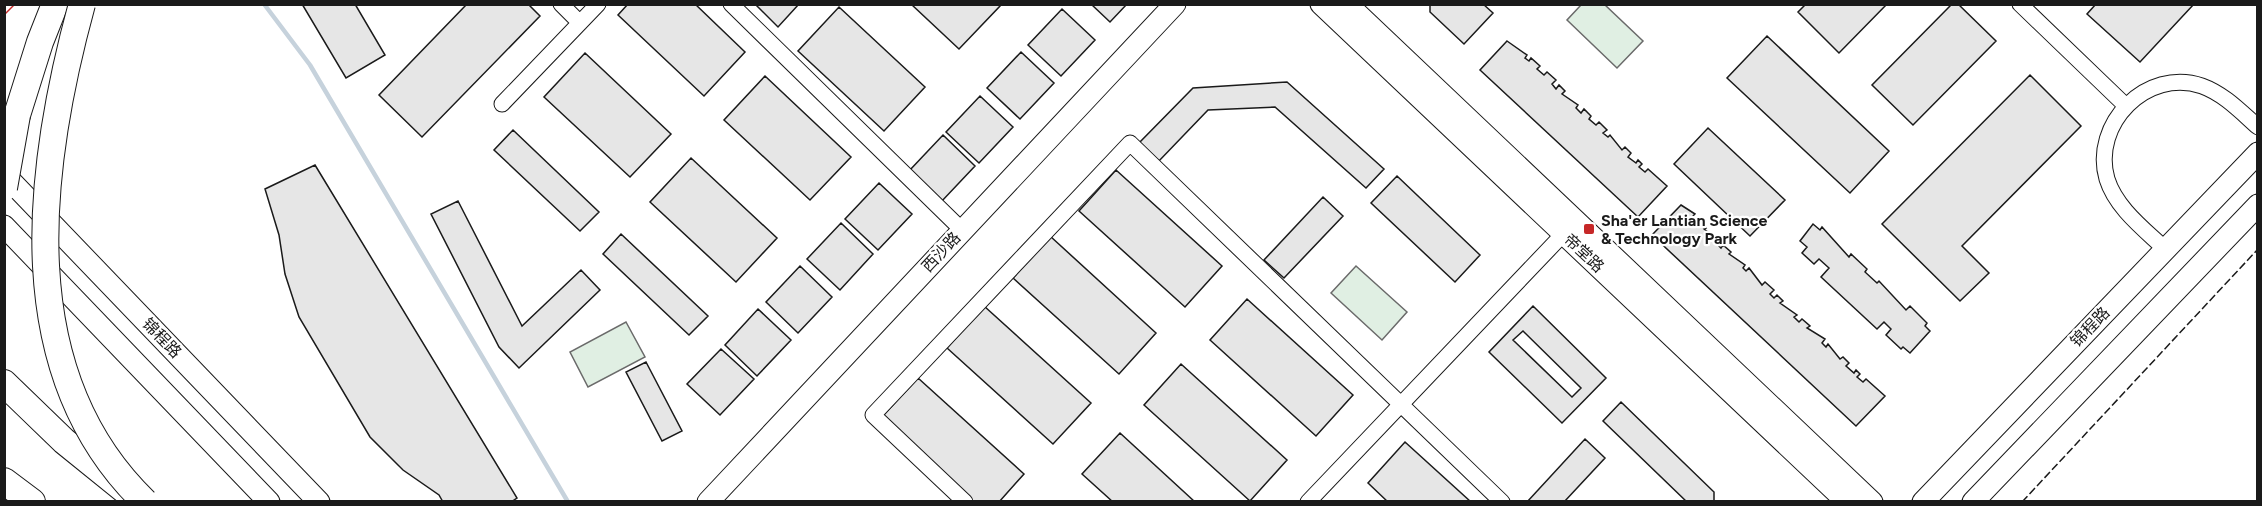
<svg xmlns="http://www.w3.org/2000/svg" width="2262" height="506" font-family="Figtree,'Noto Sans SC',sans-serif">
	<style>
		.green { fill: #e0efe3; stroke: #6a6a6a; stroke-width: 1.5 }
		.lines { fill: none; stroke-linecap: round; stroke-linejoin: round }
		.stream { stroke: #c6d2dc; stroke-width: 4.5 }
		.building { fill: #e6e6e6; stroke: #1a1a1a; stroke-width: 1.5; fill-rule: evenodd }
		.street-casing { stroke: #1a1a1a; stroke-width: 17 }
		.secondary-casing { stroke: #1a1a1a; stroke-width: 23 }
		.highway-casing { stroke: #1a1a1a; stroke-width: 28 }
		.street { stroke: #fff; stroke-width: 15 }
		.secondary { stroke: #fff; stroke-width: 21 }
		.highway { stroke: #fff; stroke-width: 26 }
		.highway-bridge-casing { stroke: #1a1a1a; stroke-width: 28; stroke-linecap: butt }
		.highway-bridge { stroke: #fff; stroke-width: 26 }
		.fence { stroke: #1a1a1a; stroke-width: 1.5; stroke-dasharray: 8 3; stroke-linecap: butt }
		.power { stroke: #c62828; stroke-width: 1.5; stroke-dasharray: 21 4.5 3 4.5; stroke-linecap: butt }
		.poi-dot { fill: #c62828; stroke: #fff; stroke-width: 2 }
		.labels { text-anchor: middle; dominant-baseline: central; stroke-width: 4.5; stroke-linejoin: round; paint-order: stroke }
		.poi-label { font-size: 16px; font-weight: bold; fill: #1a1a1a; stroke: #fff; text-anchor: start }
		.street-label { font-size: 16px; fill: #1a1a1a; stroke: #fff }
	</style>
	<rect width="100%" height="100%" fill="#fff"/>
	<!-- green -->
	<path class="green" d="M1581,5H1605L1643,41L1617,68L1567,20Z
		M1356,266L1407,312L1382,340L1331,293Z
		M626,322L645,357L588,387L570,352Z"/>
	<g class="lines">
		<!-- stream -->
		<path class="stream" d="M264,4L310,65L568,502"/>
	</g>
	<!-- building -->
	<path class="building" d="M302,4H355L385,55L346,78Z
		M467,4H528L540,16L422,137L379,95Z
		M628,4H695L745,52L704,96L618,15Z
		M755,4H799L778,27Z
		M911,4H999L1000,6L959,49Z
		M1091,4H1127L1110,22Z
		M1430,4H1483L1493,13L1464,44L1430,12Z
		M1806,4H1887L1839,53L1798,12Z
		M1952,4H1958L1996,41L1913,125L1872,85Z
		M2096,4H2194L2140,62L2087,14Z
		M839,7L925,87L884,131L798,51Z
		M1062,9L1095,40L1061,76L1028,45Z
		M1767,36L1889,151L1850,193L1727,78Z
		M1507,41L1527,55L1525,58L1529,61L1531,58L1540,66L1537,69L1544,75L1547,72L1556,80L1552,84L1556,89L1559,85L1565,91L1562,94L1578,105L1576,108L1581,113L1584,109L1591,116L1589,119L1596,125L1599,122L1607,130L1603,133L1608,137L1610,135L1622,150L1625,147L1631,153L1628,157L1636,163L1638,160L1642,164L1639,167L1645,172L1648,169L1667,186L1638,217L1480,70Z
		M1021,52L1054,83L1020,119L987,88Z
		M585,53L671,134L630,177L544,97Z
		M2030,75L2081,126L1962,246L1989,273L1960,301L1882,224Z
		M765,76L851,157L810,200L724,120Z
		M1287,82L1384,169L1366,188L1275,107L1208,110L1158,162L1139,143L1193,88Z
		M980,96L1013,127L979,163L946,132Z
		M1708,128L1785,200L1750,236L1674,164Z
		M513,130L599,212L580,231L494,150Z
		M943,135L975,166L941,202L909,171Z
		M691,158L777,238L736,282L650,202Z
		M315,165L517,498L511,502H443L439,495L403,470L370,437L299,317L285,274L279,235L265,189Z
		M1116,170L1222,266L1185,307L1079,211Z
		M1397,176L1480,255L1455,282L1371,203Z
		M879,183L912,214L878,250L845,219Z
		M1323,197L1343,216L1284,278L1264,260Z
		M458,201L522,326L581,270L600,290L519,368L499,347L431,214Z
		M1681,205L1695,214L1691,218L1695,223L1698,220L1706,228L1704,229L1720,241L1717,244L1721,248L1723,245L1731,252L1729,254L1745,265L1743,268L1746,271L1749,268L1762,285L1765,282L1774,290L1770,294L1774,298L1777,295L1783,301L1780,303L1797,315L1794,317L1799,322L1802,319L1810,326L1807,328L1825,339L1822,343L1826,347L1828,344L1840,359L1843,357L1849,363L1846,366L1854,373L1856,370L1860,374L1857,377L1863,382L1866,379L1885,396L1856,426L1652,235Z
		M841,223L873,254L840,290L807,259Z
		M1813,224L1820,230L1822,227L1849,257L1851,254L1867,269L1865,272L1877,283L1879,281L1906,310L1910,306L1927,323L1925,326L1930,331L1910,353L1903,347L1901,349L1886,335L1891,329L1884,322L1877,329L1821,277L1829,268L1819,259L1814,264L1802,253L1807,247L1800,241Z
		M621,234L708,316L689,335L603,254Z
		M1050,236L1156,333L1119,374L1013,278Z
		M800,266L832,297L798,333L766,302Z
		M1247,299L1353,395L1316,436L1210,340Z
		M984,306L1091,403L1053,444L947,348Z
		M1533,306L1606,378L1562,423L1489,352ZM1523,331L1581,388L1572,397L1513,340Z
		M758,309L791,340L757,376L725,345Z
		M721,349L754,379L720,415L687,384Z
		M646,362L682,431L662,441L626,372Z
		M1181,364L1287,460L1250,501L1144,405Z
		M918,378L1024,474L999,502H971L880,419Z
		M1621,402L1714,492V502H1687L1603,421Z
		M1120,433L1195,502H1113L1082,474Z
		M1585,439L1605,458L1564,502H1527Z
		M1405,442L1471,502H1388L1368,483Z"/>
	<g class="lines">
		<defs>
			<path id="street" d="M561,4L580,23
				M731,4L962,230
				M2020,4L2126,106
				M502,104L598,4
				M2165,249C2144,229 2116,208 2107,179C2091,124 2147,67 2202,86C2224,94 2240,111 2258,127
				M965,502L873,415L1130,143L1502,502
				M1308,502L1569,228"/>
			<path id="secondary" d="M1321,4L1847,502
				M1347,4L1872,502
				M4,174L319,502
				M4,226L269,502
				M708,502L1175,4
				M1923,502L2258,153
				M1973,502L2258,205"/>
			<path id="highway" d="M17,115L40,42L55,4
				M4,383L64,441L137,500
				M4,481L32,502"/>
		</defs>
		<!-- street casing -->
		<use href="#street" class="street-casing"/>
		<!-- secondary casing -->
		<use href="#secondary" class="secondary-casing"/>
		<!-- highway casing -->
		<use href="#highway" class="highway-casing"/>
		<!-- street -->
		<use href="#street" class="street"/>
		<!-- secondary -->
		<use href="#secondary" class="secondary"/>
		<!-- highway -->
		<use href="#highway" class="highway"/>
		<defs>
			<path id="highway-bridge" d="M82,4C37,168 10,372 145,502
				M4,188L17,115"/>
		</defs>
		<!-- highway-bridge casing -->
		<use href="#highway-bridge" class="highway-bridge-casing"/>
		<!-- highway-bridge -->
		<use href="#highway-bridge" class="highway-bridge"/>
		<!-- fence -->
		<path class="fence" d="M2022,502L2258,249"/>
		<!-- power -->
		<path class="power" d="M4,15L15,4"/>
	</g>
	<!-- markers -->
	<rect class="poi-dot" x="1583" y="223" width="12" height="12" rx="3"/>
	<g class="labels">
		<!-- poi labels -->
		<g class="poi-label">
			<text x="1601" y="220">Sha'er Lantian Science<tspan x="1601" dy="18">&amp; Technology Park</tspan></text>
		</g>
		<!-- street labels -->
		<g class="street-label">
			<text transform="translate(941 252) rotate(-47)">西沙路</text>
			<text transform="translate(1584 253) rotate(43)">帝堂路</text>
			<text transform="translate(2090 327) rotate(-46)">锦程路</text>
			<text transform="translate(162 338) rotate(46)">锦程路</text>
		</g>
	</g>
	<!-- border -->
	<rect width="2262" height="506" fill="none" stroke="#1a1a1a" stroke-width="12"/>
</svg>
